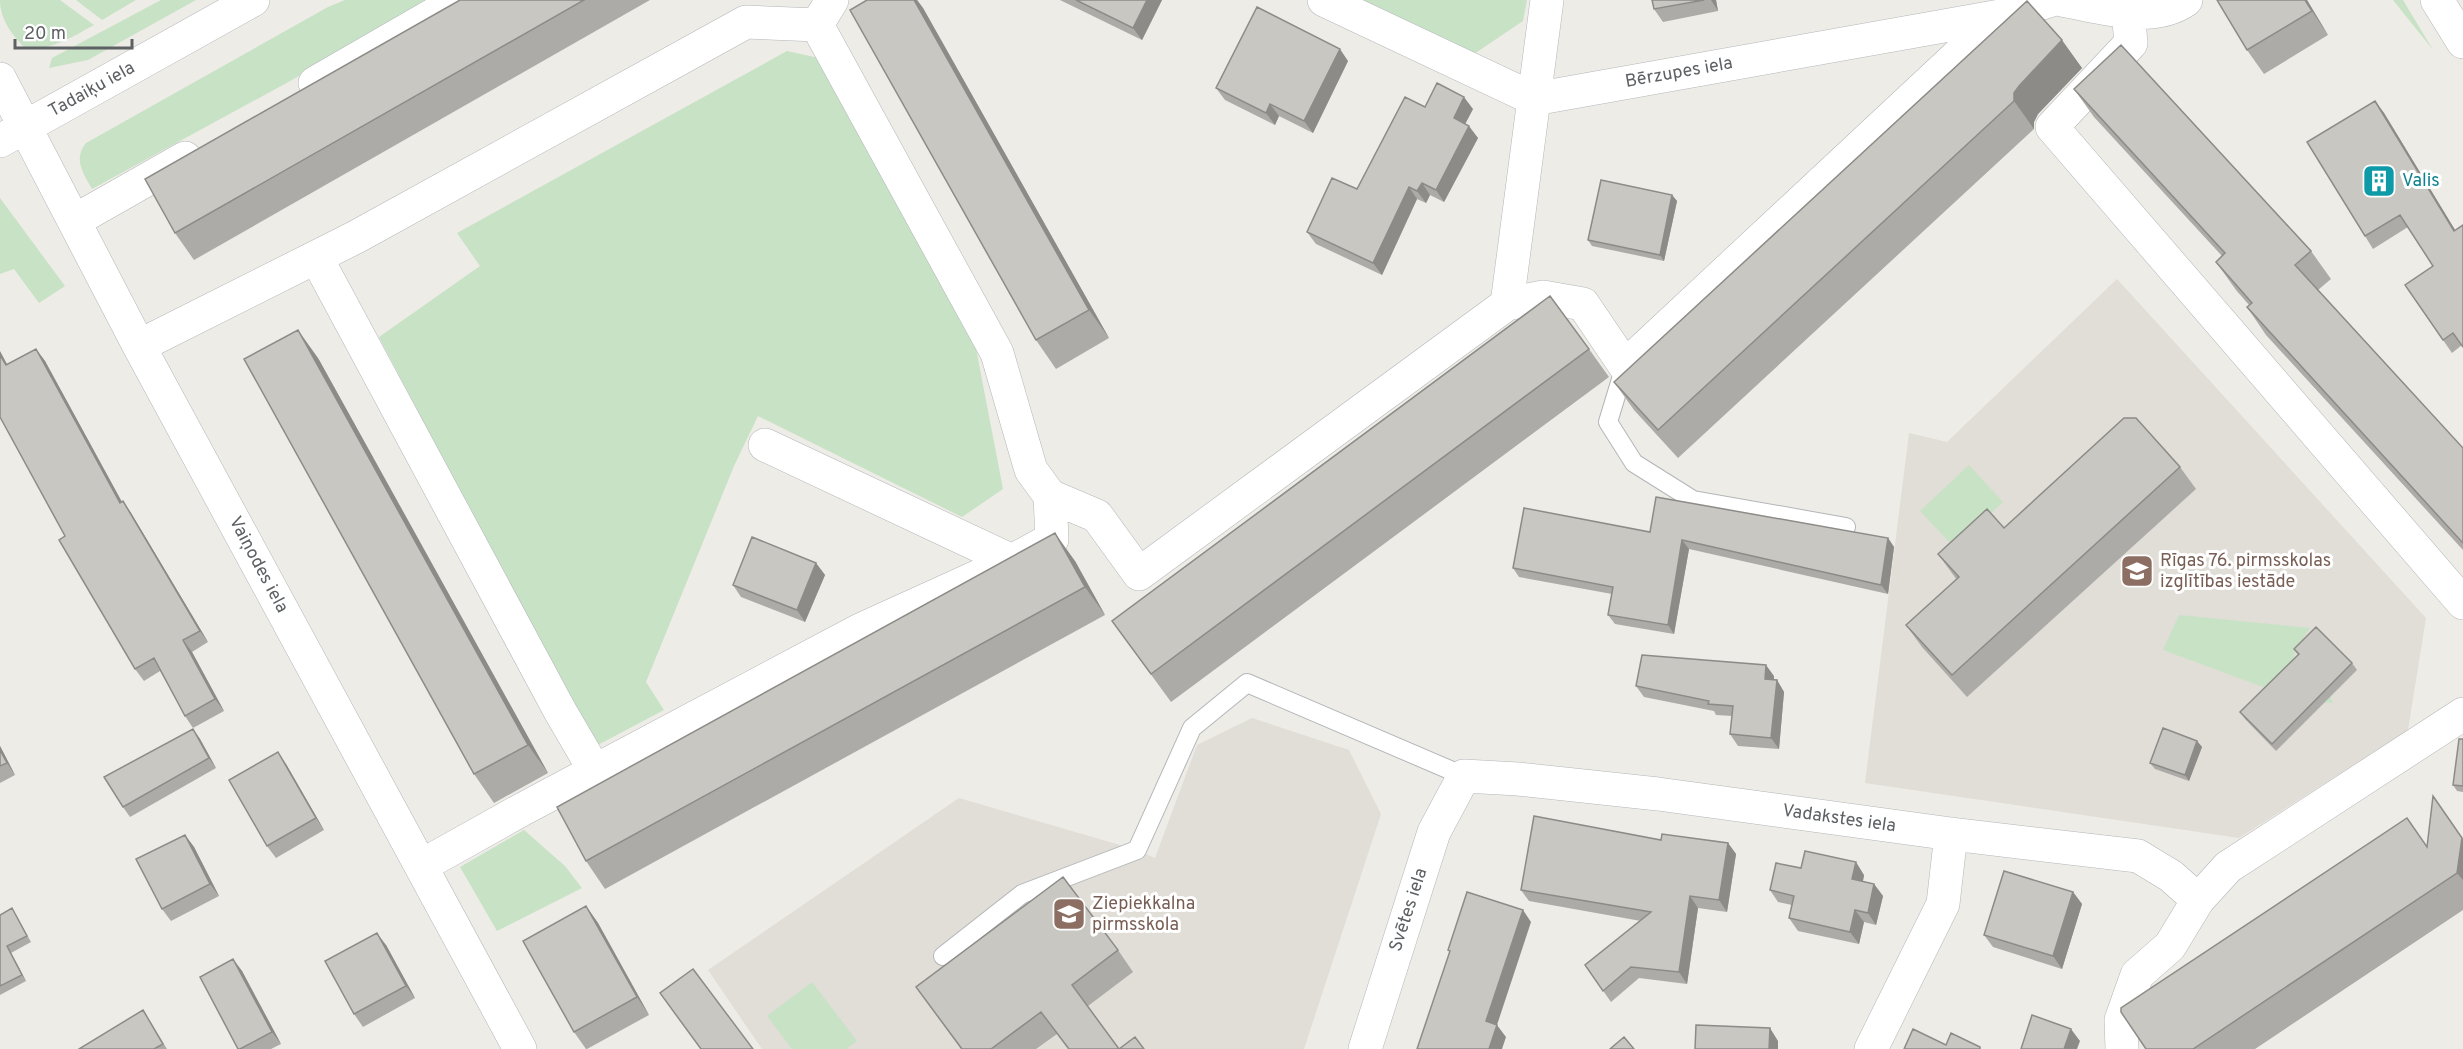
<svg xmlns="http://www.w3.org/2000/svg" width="2463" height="1049" font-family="Overpass,sans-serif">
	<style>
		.education { fill: #e1ddd7 }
		.green { fill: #c8e2c6 }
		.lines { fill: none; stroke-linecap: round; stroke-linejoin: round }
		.lane-casing { stroke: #b3b6b9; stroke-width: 20 }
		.street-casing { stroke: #b3b6b9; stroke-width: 34 }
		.secondary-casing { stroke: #b2b5b9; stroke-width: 34 }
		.lane { stroke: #fff; stroke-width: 18 }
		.street { stroke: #fff; stroke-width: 33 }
		.secondary { stroke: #fff; stroke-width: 33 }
		.wall { fill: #adaba7 }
		.shaded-wall { fill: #8d8b88 }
		.building { fill: #c9c7c2; stroke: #8d8b88; stroke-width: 1.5 }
		.labels { text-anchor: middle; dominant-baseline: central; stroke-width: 6; stroke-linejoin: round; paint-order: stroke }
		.street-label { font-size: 18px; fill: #5e6164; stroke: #fff }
		.culture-label { font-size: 18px; fill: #0d838f; stroke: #fff; text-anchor: start }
		.education-label { font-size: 18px; fill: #785e54; stroke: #fff; text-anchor: start }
	</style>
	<rect width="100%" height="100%" fill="#eeece6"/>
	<!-- education -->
	<path class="education" d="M2117,279L2426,618L2408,730L2239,838L1865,783L1909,433L1947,442Z
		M1252,718L1349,750L1381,814L1304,1049H762L708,970L959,798L1137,850L1155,858L1197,745Z"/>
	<!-- green -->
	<path class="green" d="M0,0H60L94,25C72,37 52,50 26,49C13,36 0,20 0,0Z
		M76,0H136L102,20Z
		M161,0H196L88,60L49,68L52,58Z
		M345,0H431L292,80L92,189C83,173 73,159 86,143L328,7Z
		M1358,0H1527L1523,21L1474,54Z
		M2393,0H2403L2433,50Z
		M787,51L823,59L974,338L1003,489L962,517L758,416L734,466L646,682L664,710L594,747L379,337L480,266L457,233Z
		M0,198L65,286L39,303L14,269L0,274Z
		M1969,465L2003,502L1954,547L1920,511Z
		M2179,615L2310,628L2295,650L2290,677L2326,686L2333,703L2301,701L2163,650Z
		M524,830L565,866L582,888L497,931L460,867Z
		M812,982L857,1041L846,1049H792L767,1016Z"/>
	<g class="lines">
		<defs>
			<path id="lane" d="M1625,366L1608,422L1634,463L1693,500L1846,527
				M943,956L1022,894L1137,850L1192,728L1247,683L1464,776"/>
			<path id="street" d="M1324,0L1534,99L2000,16L2052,0
				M2062,0C2100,7 2152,24 2186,0
				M2127,0L2131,43L2052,127L2463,603
				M817,25L832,0
				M0,79L139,346L520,1049
				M315,83L459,0
				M74,221L185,158
				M316,257L560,711L595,771
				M1507,304L1547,0
				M139,346L356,237L746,22L817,25L997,353L1031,470L1050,496L1052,539L1012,561L860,630L523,809L421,866
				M765,445L1012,561
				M1050,496L1097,516L1139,574L1507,304L1543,297L1583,304L1625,366L2000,16
				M1365,1049L1434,832L1464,776L1518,779L1658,794L1951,834L2138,856L2171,876L2198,900
				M1871,1049L1943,904L1951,834
				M2122,1049L2121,1020L2137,975L2170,946L2198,900L2228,867L2463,714"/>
			<path id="secondary" d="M2437,0L2463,42
				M0,141L253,0"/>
		</defs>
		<!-- lane casing -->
		<use href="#lane" class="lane-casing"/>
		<!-- street casing -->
		<use href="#street" class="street-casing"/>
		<!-- secondary casing -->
		<use href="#secondary" class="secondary-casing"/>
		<!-- lane -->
		<use href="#lane" class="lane"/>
		<!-- street -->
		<use href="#street" class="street"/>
		<!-- secondary -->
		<use href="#secondary" class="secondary"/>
	</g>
	<!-- wall -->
	<path class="wall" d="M460,0H650L194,260L175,233Z
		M914,0H917L923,8L1109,338L1056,369L1036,340Z
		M1060,0H1162L1142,40Z
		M1652,0H1716L1718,11L1663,22L1654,9Z
		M2307,0L2328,35L2264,74L2247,50Z
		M2027,1L2082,68L2038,114L2034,122V129L1678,458L1634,410L1614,382Z
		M1348,61L1313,133L1279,116L1275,125L1225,100L1216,88Z
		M2074,89L2311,251L2331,279L2318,290L2463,448V550L2266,335L2247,307L2249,305L2236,290L2216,262L2222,256L2094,117Z
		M2375,101L2384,113L2455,230L2462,345L2452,353L2405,285L2433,266L2408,227L2373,249L2365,236Z
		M1425,107L1473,109L1465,124L1478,138L1444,202L1430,195L1426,203L1417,199L1382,275L1316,244L1307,232L1357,189Z
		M1672,195L1677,201L1664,261L1592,246L1588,240Z
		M36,349L45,361L122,502L131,513L208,642L192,652L224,711L193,728L185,716L160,671L144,681L135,669L65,536L7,365Z
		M1589,349L1609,377L1171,702L1112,621Z
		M318,358L548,773L494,803L474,774Z
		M2180,467L2196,489L1967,697L1922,647L1906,625L1957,580L1938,554L2004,528Z
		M1650,532L1888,538L1894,547L1888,594L1689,549L1674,634L1615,624L1608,615L1612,594L1519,577L1513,568Z
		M1075,561L1105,615L605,889L586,861Z
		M816,563L825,575L805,622L741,597L733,585Z
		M2294,649L2352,663L2357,670L2276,751L2245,719L2240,712L2298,655Z
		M1774,676V680H1777L1784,692L1779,749L1738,746L1730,734L1732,716L1716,715L1714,711L1644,697L1636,686Z
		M193,729L200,739L216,768L130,817L123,807Z
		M2463,739V792L2457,791L2453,785Z
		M2197,741L2202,747L2189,781L2155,769L2150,763Z
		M0,746L15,775L0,783Z
		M286,764L324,830L276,858L267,846Z
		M185,835L194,847L219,896L171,921L162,909Z
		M2463,839V910L2255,1049H2146L2427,846Z
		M1661,840L1728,843L1736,854L1727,912L1698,908L1687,984L1639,978L1611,1002L1585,965L1641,921L1529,901L1521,890Z
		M1801,868L1864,875L1863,881L1874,884L1883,896L1876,925L1864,922L1859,944L1798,931L1789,918L1792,905L1778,902L1770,890Z
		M2073,892L2082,904L2062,969L1993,947L1984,935Z
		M586,906L598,923L649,1015L587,1049H586L574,1032Z
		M0,915H16L31,942L11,953L26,981L0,995Z
		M386,945L415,998L363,1027L354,1014Z
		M1118,950L1133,972L1088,1006L1119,1049H1144H1068L1057,1034L1036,1049H961L916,987Z
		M233,959L242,971L281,1044L271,1049H238Z
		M143,1010L167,1049H79Z"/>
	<!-- shaded-wall -->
	<path class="shaded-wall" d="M914,0H917L923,8L1109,338L1089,310Z
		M1147,0H1162L1142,40L1133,28Z
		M1711,0H1716L1718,11Z
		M2305,0H2307L2328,35L2312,11Z
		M2062,40L2082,68L2038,114L2034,122V129L2014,101V93L2019,86Z
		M1340,49L1348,61L1313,133L1304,121Z
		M1464,97L1473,109L1462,130L1454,118Z
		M2375,101L2384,113L2463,243L2454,231Z
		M1270,104L1279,116L1275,125L1266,113Z
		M1469,126L1478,138L1444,202L1436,190Z
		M1422,183L1430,195L1426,203L1417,191Z
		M1409,187L1417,199L1382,275L1373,263Z
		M1672,195L1677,201L1664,261L1660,255Z
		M298,330L318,358L548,773L528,745Z
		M36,349L45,361L129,515L120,503Z
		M0,351L14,377L6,365L0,355Z
		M123,501L131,513L208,642L200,631Z
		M1055,533L1075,561L1105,615L1085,587Z
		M1888,538L1894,547L1888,594L1881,585Z
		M1682,540L1689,549L1674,634L1668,625Z
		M816,563L825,575L805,622L797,610Z
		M183,640L192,652L224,711L215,699Z
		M1766,665L1774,676L1773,691L1765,679Z
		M1777,680L1784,692L1779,749L1771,738Z
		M193,729L200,739L216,768L209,758Z
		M2197,741L2202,747L2189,781L2185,775Z
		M0,746L15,775L7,763L0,750Z
		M278,752L286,764L324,830L316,818Z
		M2433,796L2463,839V880L2457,873Z
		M185,835L194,847L219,896L210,884Z
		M1728,843L1736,854L1727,912L1719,900Z
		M1856,862L1864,875L1861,891L1852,879Z
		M1874,884L1883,896L1876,925L1868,913Z
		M2073,892L2082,904L2062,969L2053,956Z
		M1690,896L1698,908L1687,984L1679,972Z
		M586,906L598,923L649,1015L637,997Z
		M1523,910L1531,922L1497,1025L1506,1037L1502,1049H1489L1486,1021Z
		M1855,910L1864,922L1859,944L1850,932Z
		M377,933L386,945L415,998L406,986Z
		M7,946L11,953L26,981L22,975Z
		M233,959L242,971L281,1044L272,1032Z
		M1770,1028L1778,1041V1049H1769Z
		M2071,1029L2080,1041L2077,1049H2064Z"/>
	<!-- building -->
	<path class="building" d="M460,0H584L175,233L145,179Z
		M867,0H914L1089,310L1036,340L850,10Z
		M1076,0H1147L1133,28Z
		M1652,0H1704L1654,9Z
		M2217,0H2305L2312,11L2247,50Z
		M2027,1L2062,40L2019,86L2014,93V101L1658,430L1614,382Z
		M1257,7L1340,49L1304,121L1270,104L1266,113L1216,88Z
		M2121,45L2311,251L2295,265L2463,448V543L2247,307L2252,303L2216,262L2225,253L2074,89Z
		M1437,83L1464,97L1454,118L1469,126L1436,190L1422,183L1417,191L1409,187L1373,263L1307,232L1332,178L1357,189L1405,97L1425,107Z
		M2375,101L2454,231L2463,225V347L2453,333L2443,340L2405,285L2433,266L2400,215L2365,236L2307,142Z
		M1601,180L1672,195L1660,255L1588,240Z
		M1550,296L1589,349L1151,674L1112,621Z
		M298,330L528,745L474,774L244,359Z
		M36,349L120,503L123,501L200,631L183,640L215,699L185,716L154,658L135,669L59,540L65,536L0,417V355L6,365Z
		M2124,418H2136L2180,467L1952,675L1906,625L1959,577L1938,554L1987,509L2004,528Z
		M1656,497L1888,538L1881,585L1682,540L1668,625L1608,615L1613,587L1513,568L1524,508L1650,532Z
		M1055,533L1085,587L586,861L557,807Z
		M752,537L816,563L797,610L733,585Z
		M2316,627L2352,663L2272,744L2240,712L2299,654L2294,649Z
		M1642,655L1766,665L1765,679L1777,680L1771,738L1730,734L1733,706L1708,704L1709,701L1636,686Z
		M2163,728L2197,741L2185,775L2150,763Z
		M193,729L209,758L123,807L104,777Z
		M2459,739H2463V786L2453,785Z
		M0,750L7,763L0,766Z
		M278,752L316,818L267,846L229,780Z
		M2433,796L2462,838L2457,873L2193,1049H2146L2121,1012V1008L2407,818L2427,847Z
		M1534,816L1661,840L1662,834L1728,843L1719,900L1690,896L1679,972L1631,967L1603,991L1585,965L1651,912L1521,890Z
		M185,835L210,884L162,909L136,859Z
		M1805,851L1856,862L1852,879L1874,884L1868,913L1855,910L1850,932L1789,918L1794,896L1770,890L1776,863L1801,868Z
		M2004,871L2073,892L2053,956L1984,935Z
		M1063,877L1118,950L1072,985L1119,1049L1135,1037L1144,1049H1069L1041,1012L991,1049H962L916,987Z
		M1467,892L1523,910L1486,1021L1497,1025L1489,1049H1417L1450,951L1448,950Z
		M586,906L637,997L574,1032L523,941Z
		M12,908L27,936L7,946L22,975L0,986V915Z
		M377,933L406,986L354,1014L325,961Z
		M233,959L272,1032L240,1049H238L200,977Z
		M693,969L753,1049H701L660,993Z
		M143,1010L163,1044L154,1049H79Z
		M2032,1015L2071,1029L2064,1049H2021Z
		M1696,1025L1770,1028L1769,1049H1695Z
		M1913,1029L1946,1045L1951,1033L1980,1047V1049H1904Z
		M1624,1037L1634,1049H1610Z"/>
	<!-- icons -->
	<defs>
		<symbol id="building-square" viewBox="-11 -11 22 22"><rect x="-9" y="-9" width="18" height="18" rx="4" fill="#0f9aa8" stroke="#fff"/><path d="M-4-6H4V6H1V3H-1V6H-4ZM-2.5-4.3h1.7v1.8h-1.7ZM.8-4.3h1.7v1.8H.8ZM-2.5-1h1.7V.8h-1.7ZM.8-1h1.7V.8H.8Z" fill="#fff"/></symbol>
		<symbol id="school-square" viewBox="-11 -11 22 22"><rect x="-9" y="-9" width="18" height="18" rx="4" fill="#8d6e63" stroke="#fff"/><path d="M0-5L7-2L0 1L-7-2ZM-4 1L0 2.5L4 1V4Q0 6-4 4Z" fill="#fff"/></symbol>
	</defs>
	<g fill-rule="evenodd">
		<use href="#building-square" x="2360" y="162" width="38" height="38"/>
		<use href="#school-square" x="2118" y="552" width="38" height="38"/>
		<use href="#school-square" x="1050" y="895" width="38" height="38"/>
	</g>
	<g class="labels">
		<!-- street labels -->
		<g class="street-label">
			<text transform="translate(1679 73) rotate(-10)">Bērzupes iela</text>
			<text transform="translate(92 90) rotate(-29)">Tadaiķu iela</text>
			<text transform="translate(258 565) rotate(62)">Vaiņodes iela</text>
			<text transform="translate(1839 819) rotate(8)">Vadakstes iela</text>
			<text transform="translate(1409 910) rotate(-72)">Svētes iela</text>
		</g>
		<!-- culture labels -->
		<g class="culture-label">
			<text x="2402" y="181">Valis</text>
		</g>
		<!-- education labels -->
		<g class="education-label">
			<text x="2160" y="561">Rīgas 76. pirmsskolas<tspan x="2160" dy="21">izglītības iestāde</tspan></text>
			<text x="1092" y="904">Ziepiekkalna<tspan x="1092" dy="21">pirmsskola</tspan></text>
		</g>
	</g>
	<!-- scale -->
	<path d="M15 39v9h117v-9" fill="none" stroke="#5e6164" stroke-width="3"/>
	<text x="24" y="39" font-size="18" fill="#5e6164" stroke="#ffffff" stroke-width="4.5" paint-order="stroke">20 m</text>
</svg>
